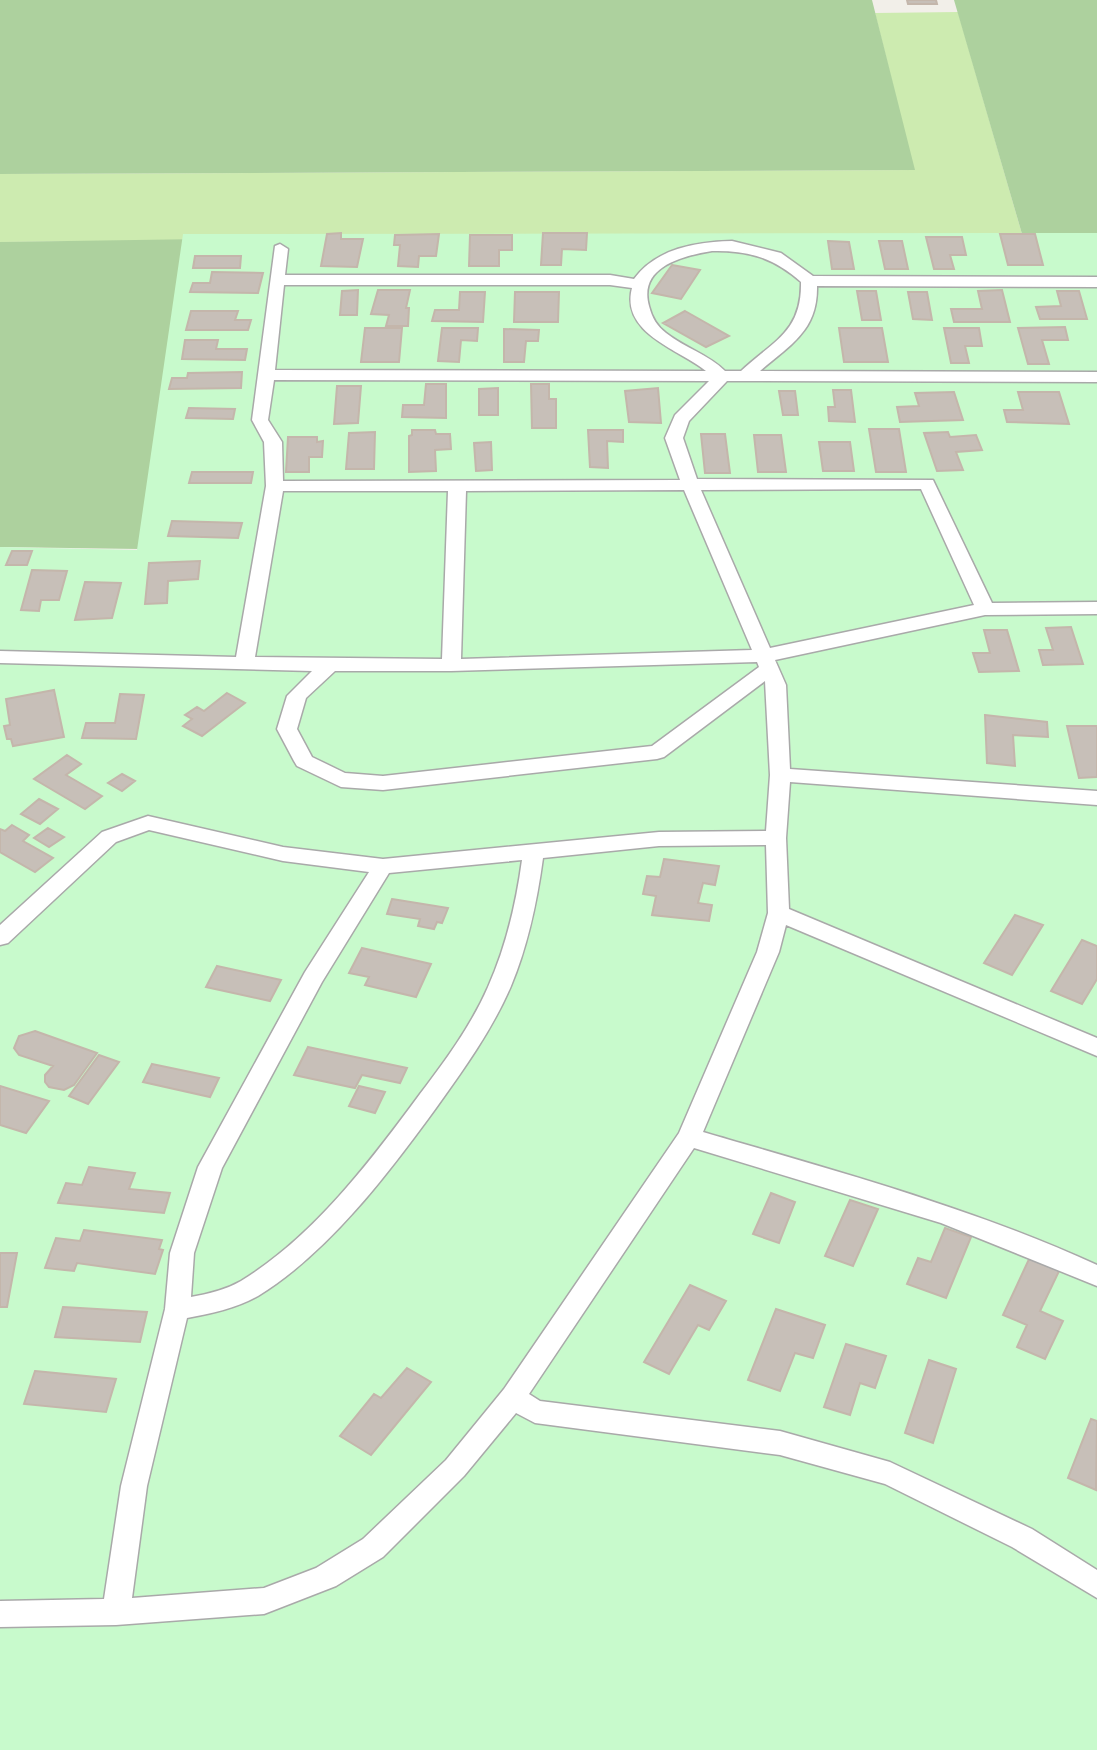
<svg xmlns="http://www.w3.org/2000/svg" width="1097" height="1750" font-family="Quicksand,sans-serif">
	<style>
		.grass { fill: #cdebb0 }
		.forest { fill: #add19e }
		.park { fill: #c8facc }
		.building { fill: #c7bfb8; stroke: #c4b6ab; stroke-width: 2 }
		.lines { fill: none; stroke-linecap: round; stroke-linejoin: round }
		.lane-casing { stroke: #a9a9a9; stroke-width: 3 }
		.lane { fill: #fff; fill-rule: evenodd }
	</style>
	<rect width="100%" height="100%" fill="#f2efe9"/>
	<!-- grass -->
	<path class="grass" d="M958,12L1022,234L0,242V174L914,170L875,13Z"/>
	<!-- forest -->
	<path class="forest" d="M0,0H872L915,170L0,174Z
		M954,0H1097V236L1022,234Z
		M203,239L140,549L0,547V242Z"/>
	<!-- park -->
	<path class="park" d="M1097,233V1750H0V547L137,550L183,234Z"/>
	<!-- building -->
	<path class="building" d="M907,0H936L937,4H908Z
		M341,233V239H363L357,267L321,266L327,234Z
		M543,233H587L586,250L562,249L561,265H541Z
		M439,234L436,256H419L418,267L398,266L400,245H394L395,235Z
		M1000,234H1035L1043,265H1008Z
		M470,235H512V250H499V266H469Z
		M926,237H962L966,255H950L954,269H934Z
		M828,241L849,242L854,269H832Z
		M879,241H902L908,269H885Z
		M195,256H241L240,268H193Z
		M672,265L700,270L681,299L652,293Z
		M212,272L263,273L258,293L190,292L193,283H210Z
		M358,290L357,315H340L342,291Z
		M378,290H410L406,308H409L408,326H386L389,315L371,314Z
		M1002,290L1010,322H954L951,309H982L978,291Z
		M857,291H876L881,320H862Z
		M1057,291H1079L1087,319H1040L1036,307L1061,306Z
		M460,292H485L483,322L432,321L435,310H459Z
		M515,292H559L558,322H514Z
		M908,292H927L932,320L913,319Z
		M191,311H238L235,320H251L248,330H186Z
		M685,311L729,336L706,347L663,323Z
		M1065,327L1068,340H1042L1049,364H1028L1018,328Z
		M365,328H402L399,362H361Z
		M442,328H478L477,341L461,340L459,362L438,361Z
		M839,328H882L888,362H844Z
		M944,328H979L982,346H965L969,363H951Z
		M504,329L539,330L538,341H526L524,362H504Z
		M185,340H218L216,349H247L245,360L182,359Z
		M242,372L241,388L169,389L172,378H187L188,373Z
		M426,384H446V418L402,417L403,405H424Z
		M531,384H549V399H556V428H532Z
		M337,386H361L358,423L334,424Z
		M498,388V415H479V389Z
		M658,388L661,423L629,422L625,391Z
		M833,390H851L855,422L829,421L828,407H835Z
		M779,391H795L798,415H783Z
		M954,392L963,420L900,422L897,407L919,406L915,393Z
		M1018,392H1059L1069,424L1007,422L1004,410H1023Z
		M189,408L235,409L233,419L186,418Z
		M869,429H899L906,472H876Z
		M412,430H435L436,434H450L451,449L435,450L436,471L409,472V436L412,435Z
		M588,430H623V442L607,441L608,468L590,467Z
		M375,432L374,469H346L349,433Z
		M948,432L950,437L976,435L982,450L956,452L963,470L937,471L924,433Z
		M701,434H725L730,473H705Z
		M754,435H781L786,472H758Z
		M288,437H317V442L323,441L322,457H309V472H286Z
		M491,442L492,470L476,471L474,443Z
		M819,442H850L854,471H823Z
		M192,472H253L251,483H189Z
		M172,521L242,523L238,538L168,536Z
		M12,551H32L27,565H6Z
		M200,561L198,579L168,581L167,603L145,604L149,563Z
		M32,570L67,571L59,600H41L39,611L21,610Z
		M85,582L121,583L112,618L75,620Z
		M1071,627L1083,664L1043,665L1039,650H1053L1046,628Z
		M984,630H1007L1019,671L979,672L973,653H990Z
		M54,690L64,737L13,746L11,739H7L4,726L10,725L6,699Z
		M227,693L245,703L202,736L183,726L192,719L185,715L197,707L204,711Z
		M120,694L144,695L136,739L82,738L86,723H115Z
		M985,715L1047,722L1048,737L1013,735L1015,766L987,763Z
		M1067,726H1097V777L1079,778Z
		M67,755L81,764L66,775L102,796L85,809L34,779Z
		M122,774L135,781L122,791L108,783Z
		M39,799L58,809L40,824L21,814Z
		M12,825L29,835L23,841L53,858L35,872L0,852V829L5,831Z
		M48,828L64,837L49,847L34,838Z
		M664,859L719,866L715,885L703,883L698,903L712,905L709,921L652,915L656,896L643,894L647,876L660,877Z
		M392,899L448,908L442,923L437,922L434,929L418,926L420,919L387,914Z
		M1015,915L1043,925L1012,975L984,963Z
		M1082,940L1097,946V979L1082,1004L1051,991Z
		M362,948L431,964L416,997L365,985L369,977L349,973Z
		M217,966L281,980L270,1001L206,987Z
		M35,1031L97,1053L74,1085L64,1090L49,1087L45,1082V1075L53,1066L19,1055L14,1048L19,1036Z
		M308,1047L407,1068L400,1083L362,1075L355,1088L294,1075Z
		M99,1055L119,1062L88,1104L69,1096Z
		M152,1064L219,1078L210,1097L143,1082Z
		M0,1086L49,1101L26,1133L0,1125Z
		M359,1086L385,1092L375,1113L349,1106Z
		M89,1167L135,1173L129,1189L170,1193L164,1213L58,1203L66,1183L82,1185Z
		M771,1193L795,1202L779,1243L753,1234Z
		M850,1200L878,1209L853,1266L825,1256Z
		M945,1228L971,1237L946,1298L907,1284L918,1258L931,1262Z
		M84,1230L162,1240L159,1249L163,1250L155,1274L77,1263L74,1271L45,1268L56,1238L80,1241Z
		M0,1253H17L7,1307H0Z
		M1030,1257L1060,1269L1040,1311L1063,1321L1045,1359L1017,1347L1027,1325L1003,1315Z
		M690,1285L726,1301L709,1330L698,1325L669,1374L644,1362Z
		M63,1307L147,1312L140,1342L55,1337Z
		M776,1309L825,1325L813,1358L795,1353L780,1391L748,1380Z
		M846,1344L886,1356L875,1388L860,1383L850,1415L824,1407Z
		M929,1360L956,1369L933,1443L905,1433Z
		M407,1368L431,1382L371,1455L340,1436L374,1394L381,1398Z
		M35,1371L116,1379L106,1412L24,1404Z
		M1091,1419L1097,1421L1096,1490L1068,1478Z"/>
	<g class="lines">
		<defs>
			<path id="lane" d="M732,241L781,253L813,276L1097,277V287L817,286C818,331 790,345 760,371L1097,372V382L727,381L689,421L683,438L697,479L933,480L992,603L1097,602V614L985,615L775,660L786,685L790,769L1097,791V805L790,782L786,838L789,909L1097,1038V1056L786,925L779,952L703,1132C836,1171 970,1207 1097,1265V1286L941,1223L694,1148L529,1394L540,1401L780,1431L890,1462L1032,1529L1097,1570V1598L1012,1547L885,1484L780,1455L535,1423L516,1413L464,1476L383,1557L336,1586L264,1614L116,1625L0,1627V1601L104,1599L121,1486L165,1309L170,1253L198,1167L305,972L369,872L283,861L149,830L116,842L8,943L0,945V925L102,832L148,816L283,847L383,859L659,832L766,831L770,775L765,681L664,757L657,759L383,790L341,787L297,766L294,761L277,729L287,696L312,671L0,663V651L236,657L266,486L264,442L252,420L275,246L280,244L288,249L285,275H610L634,279C657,248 696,242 732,241ZM712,251C748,250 774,258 801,282C802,332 773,341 741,371H725C708,354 685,348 666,333C657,326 652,318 649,306C638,267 682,256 712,251ZM284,285H610L632,288C620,334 681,350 706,371L275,370ZM274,380L709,381L675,415L665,438L680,480L283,481L282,442L268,420ZM921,489L974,605L770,648L701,490ZM684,490L752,650L461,659L466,491ZM283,491H448L442,659L255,657ZM757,662L759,667L652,746L383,776L345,773L312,757L297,729L306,698L335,671H451ZM766,845L768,913L757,952L679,1133L504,1389L446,1460L363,1539L316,1568L264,1588L132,1598L147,1486L187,1318C211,1314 237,1308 258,1296C328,1253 388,1174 436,1108C464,1069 492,1030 511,986C528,945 537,902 543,858L659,846ZM522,860C516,904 506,947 488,987C471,1026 445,1061 420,1094C370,1162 313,1237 241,1281C225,1290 208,1294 191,1297L194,1253L222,1168L322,982L389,873Z"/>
		</defs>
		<!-- lane casing -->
		<use href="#lane" class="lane-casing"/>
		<!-- lane -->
		<use href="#lane" class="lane"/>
	</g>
</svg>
